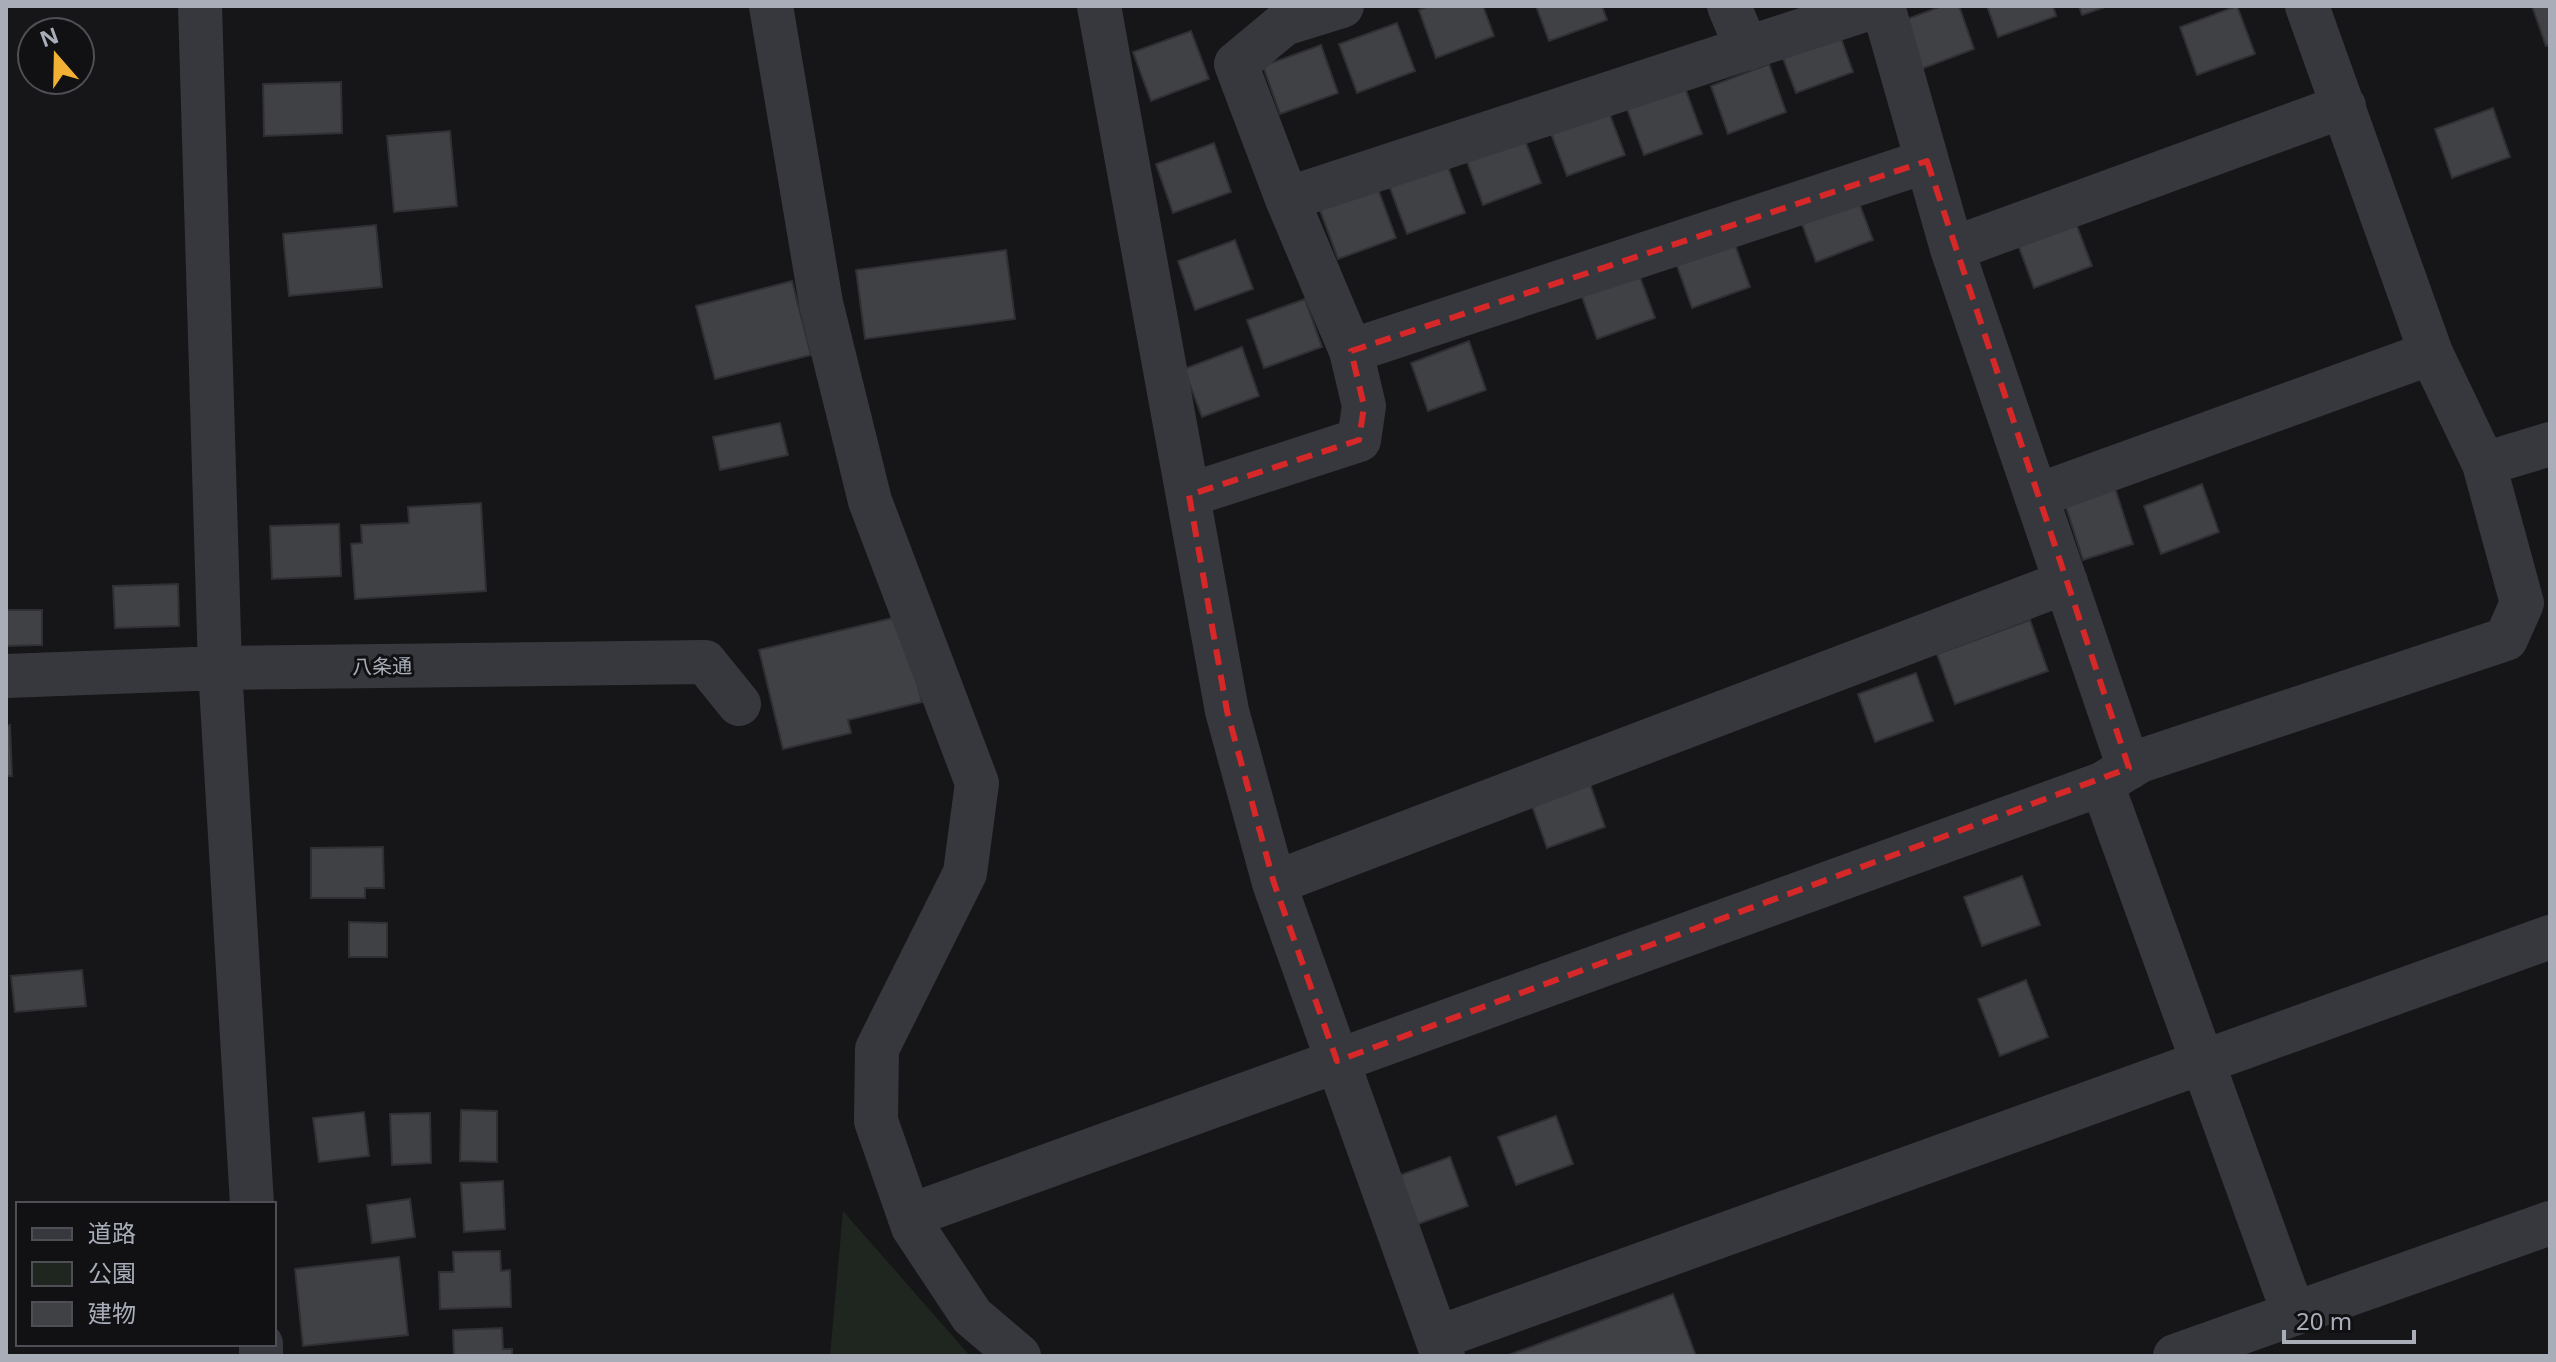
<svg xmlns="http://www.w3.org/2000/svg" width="2556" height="1362" font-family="'Noto Sans','Noto Sans JP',sans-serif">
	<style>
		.green { fill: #1e261f }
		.building { fill: #404145; stroke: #303034; stroke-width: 2 }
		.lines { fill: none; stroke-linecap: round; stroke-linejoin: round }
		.minor { stroke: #37383d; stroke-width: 44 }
		.marked { fill: none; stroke: #d62828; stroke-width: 6; stroke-dasharray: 16 10; stroke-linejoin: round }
		.labels { text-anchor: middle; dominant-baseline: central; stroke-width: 6; stroke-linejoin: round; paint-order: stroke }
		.street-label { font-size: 20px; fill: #a8adb8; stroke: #111113 }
	</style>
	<rect width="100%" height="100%" fill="#161618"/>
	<!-- green -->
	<path class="green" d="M843,1211L970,1356H830Z"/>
	<!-- building -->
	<path class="building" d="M1429,6H1483L1494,36L1436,58L1419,10Z
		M1536,6H1602L1607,20L1549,41Z
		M1942,6H1959L1974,49L1916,71L1899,22Z
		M1987,6H2053L2056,16L1998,37Z
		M2079,6H2108L2082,15Z
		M2237,6L2255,54L2197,75L2180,27Z
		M2532,6H2550V44L2546,46Z
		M1397,23L1415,71L1357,93L1339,44Z
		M1836,24L1853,72L1796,93L1778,45Z
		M1191,31L1209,79L1151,101L1133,52Z
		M1321,45L1338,93L1280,114L1263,66Z
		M1769,64L1786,112L1728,134L1711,86Z
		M341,82L342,133L264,136L263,84Z
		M1684,85L1702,134L1644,155L1626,106Z
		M1607,107L1625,155L1567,176L1549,128Z
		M2493,108L2510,157L2452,178L2435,129Z
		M450,131L457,206L394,212L387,136Z
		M1523,135L1541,183L1483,205L1465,156Z
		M1214,143L1231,192L1173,213L1156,164Z
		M1447,164L1465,213L1407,234L1389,185Z
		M1378,189L1396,238L1338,259L1320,210Z
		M1855,192L1873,240L1816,262L1798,213Z
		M2074,218L2092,266L2034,288L2016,239Z
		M376,225L382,287L289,296L283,234Z
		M1733,239L1750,287L1692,308L1675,260Z
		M1235,240L1253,289L1195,310L1178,261Z
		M1006,250L1015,319L865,339L856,270Z
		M1637,269L1655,318L1597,339L1580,291Z
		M792,281L811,355L715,379L696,306Z
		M1305,299L1322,347L1264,368L1247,320Z
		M1469,341L1486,390L1428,411L1411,363Z
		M1242,347L1259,396L1202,417L1184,369Z
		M780,423L788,455L720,470L713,437Z
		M2202,484L2219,532L2161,554L2144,506Z
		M2114,485L2133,544L2083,560L2064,501Z
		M481,503L486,591L355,599L351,544L362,543L361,525L409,523L408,507Z
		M339,524L341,576L272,579L270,526Z
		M178,584L179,626L115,628L113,586Z
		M6,610H42V645L6,646Z
		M901,616L922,702L848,720L851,733L783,749L759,650Z
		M2030,620L2048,671L1955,704L1937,654Z
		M1916,673L1933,721L1875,742L1858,694Z
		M10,725L12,776H6V726Z
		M1588,778L1605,827L1547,848L1530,800Z
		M383,847L384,888H365V898H311V848Z
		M2022,876L2040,925L1982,946L1964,897Z
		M349,922L387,923V957H349Z
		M82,970L86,1006L15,1012L11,976Z
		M2026,980L2048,1037L2000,1056L1978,999Z
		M461,1110L497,1111V1162L460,1161Z
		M364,1112L369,1156L319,1162L313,1118Z
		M430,1113L431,1163L392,1165L390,1114Z
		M1556,1116L1573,1164L1516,1185L1498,1137Z
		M1450,1157L1468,1206L1410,1227L1392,1178Z
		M503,1181L505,1229L464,1232L461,1183Z
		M410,1199L415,1237L372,1243L367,1205Z
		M500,1251L501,1271L510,1270L511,1307L440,1309L439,1272H454L453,1252Z
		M399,1257L408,1335L303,1346L295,1269Z
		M1673,1294L1696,1356H1506Z
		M502,1328L503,1349H512V1356H454L453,1330Z"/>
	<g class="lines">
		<!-- minor -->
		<path class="minor" d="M200,6L220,668L252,1204
			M771,6L821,303L870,501L977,783L965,873L877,1049L876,1121L913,1227L972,1316L1019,1356
			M1099,6L1227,711L1274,883L1443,1356
			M1729,6L1747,49
			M1883,6L1952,249L2129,768
			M1287,199L1876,6
			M1952,249L2344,106
			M1351,351L1927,161
			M2484,464L2550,444
			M1189,495L1359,440L1364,406L1351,351L1287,199L1236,64L1284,24L1342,6
			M2036,496L2431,353
			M6,676L220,668L705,662L739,704
			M2102,784L2293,1312
			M1274,883L2066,582
			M909,1216L2102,784L2140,761L2506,639L2522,603L2484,464L2431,353L2307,6
			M1437,1338L2550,937
			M261,1344V1356
			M2175,1356L2550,1223"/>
	</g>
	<!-- marked area -->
	<path class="marked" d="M1927,161L2129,768L1337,1061L1274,883L1227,711L1189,495L1359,440L1364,406L1351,351Z"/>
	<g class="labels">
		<!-- street labels -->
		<g class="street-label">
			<text transform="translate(382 666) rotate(-1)">八条通</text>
		</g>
	</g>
	<!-- border -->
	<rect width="2556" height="1362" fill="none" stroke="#a8adb8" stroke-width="16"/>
	<!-- legend -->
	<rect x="16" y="1202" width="260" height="144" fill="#111113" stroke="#4d4f55" stroke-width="2"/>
	<rect x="32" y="1228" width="40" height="12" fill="#37383d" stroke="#4d4f55" stroke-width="2"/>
	<text x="88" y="1242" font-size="24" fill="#a8adb8">道路</text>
	<rect x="32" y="1262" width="40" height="24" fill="#1e261f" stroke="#4d4f55" stroke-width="2"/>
	<text x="88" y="1282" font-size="24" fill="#a8adb8">公園</text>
	<rect x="32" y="1302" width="40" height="24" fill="#404145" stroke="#4d4f55" stroke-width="2"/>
	<text x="88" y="1322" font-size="24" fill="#a8adb8">建物</text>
	<!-- north arrow -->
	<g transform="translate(56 56) rotate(340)"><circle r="38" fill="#111113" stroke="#4d4f55" stroke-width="2"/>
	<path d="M0-6L14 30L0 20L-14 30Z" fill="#f2b134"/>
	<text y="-12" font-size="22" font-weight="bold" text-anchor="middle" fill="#a8adb8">N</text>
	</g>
	<!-- scale -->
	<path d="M2284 1330v12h130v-12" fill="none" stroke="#a8adb8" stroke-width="4"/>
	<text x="2296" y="1330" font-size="24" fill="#a8adb8" stroke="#111113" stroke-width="6" paint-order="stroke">20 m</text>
</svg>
